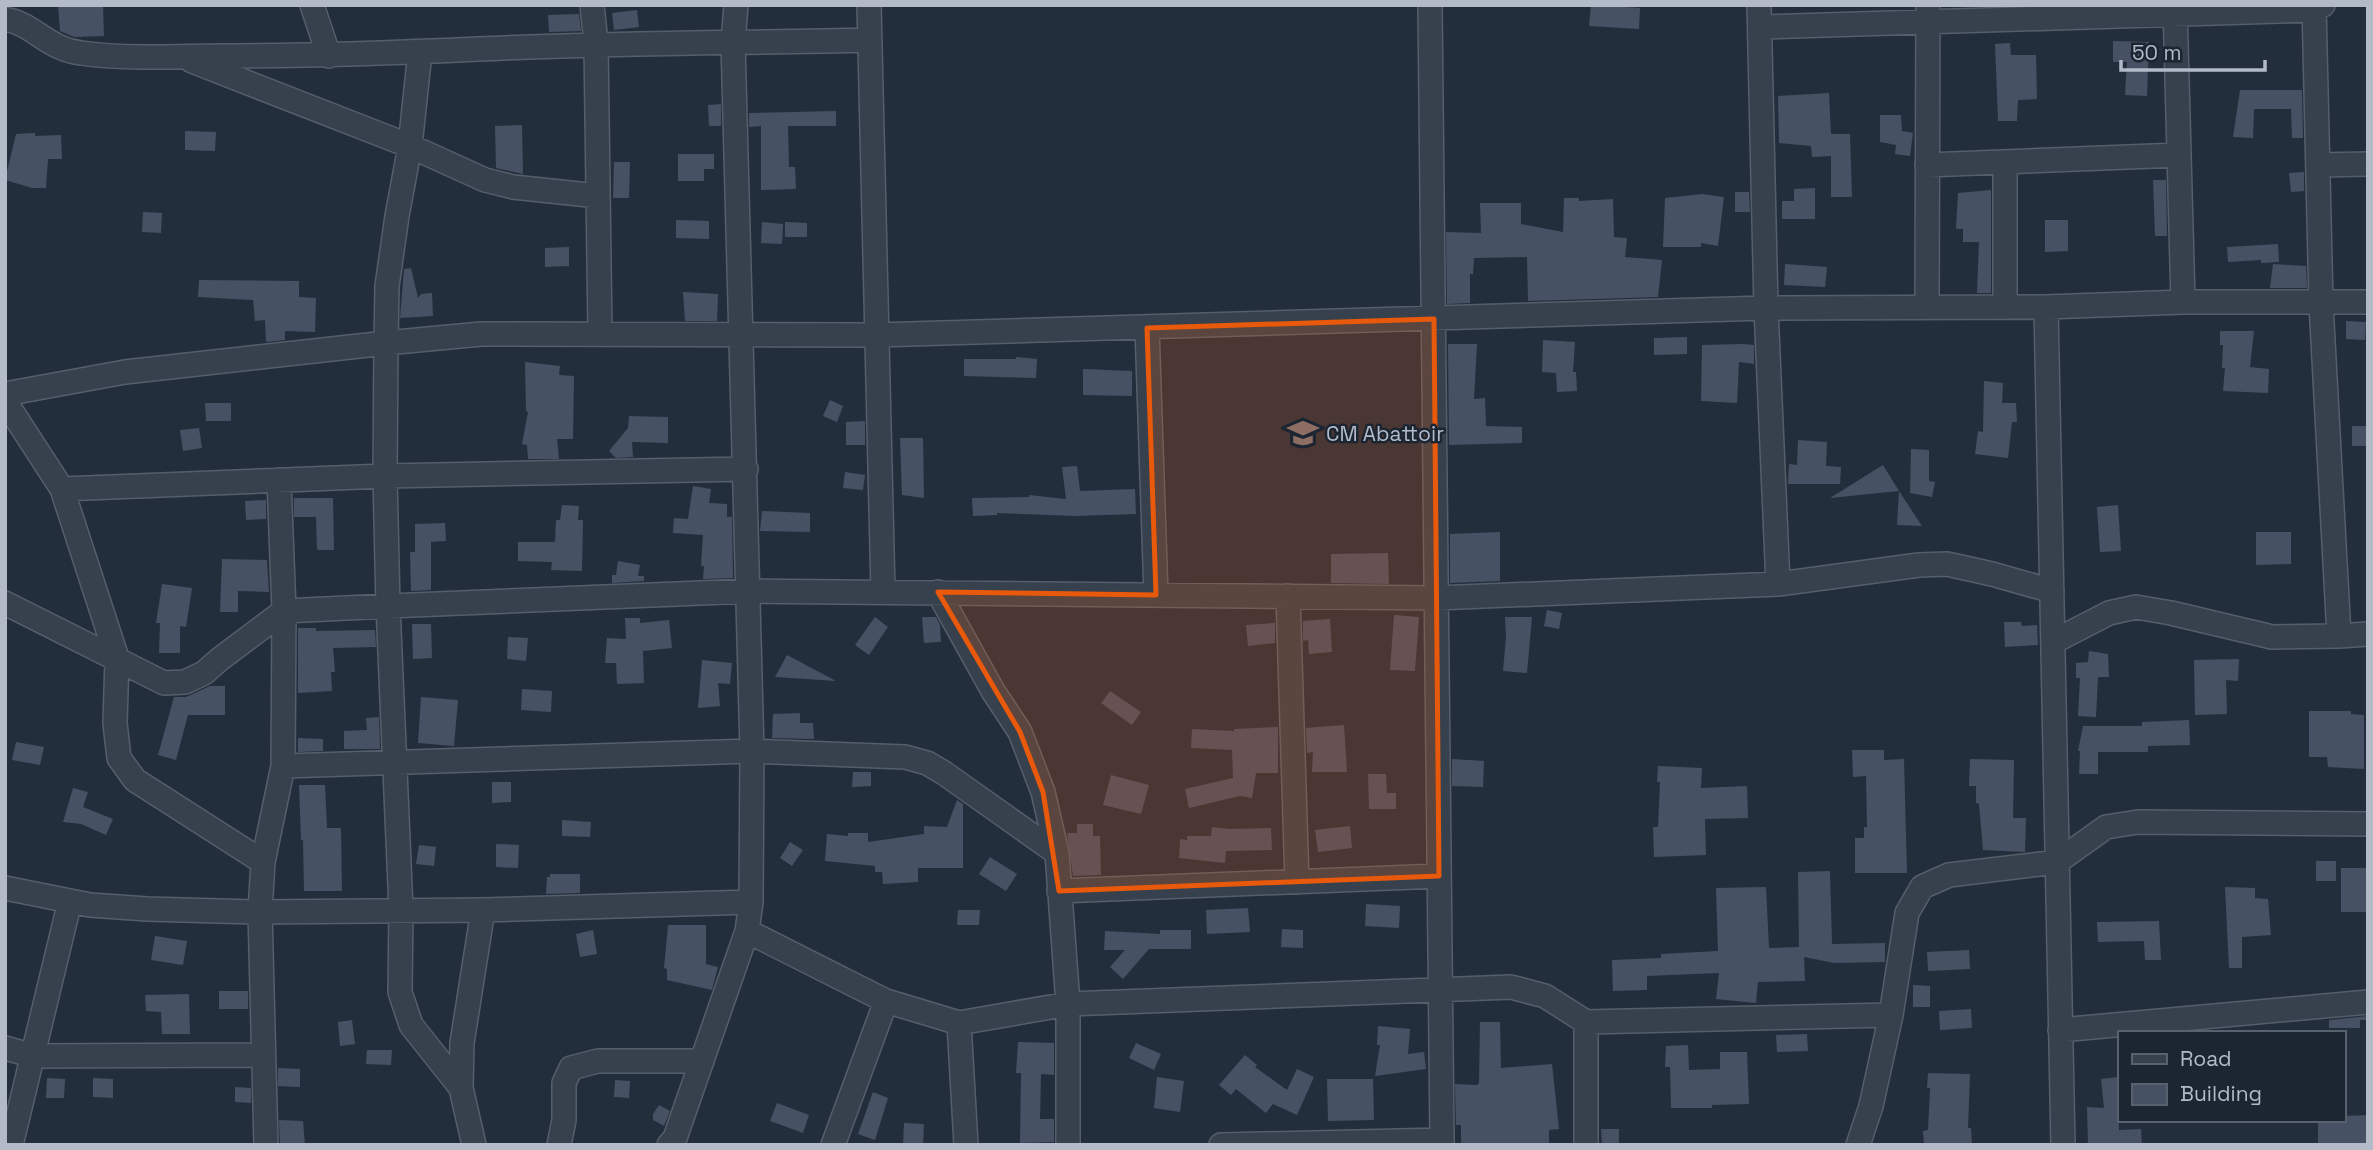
<svg xmlns="http://www.w3.org/2000/svg" width="2373" height="1150" font-family="'Space Grotesk',sans-serif">
	<style>
		.building { fill: #475164 }
		.lines { fill: none; stroke-linecap: round; stroke-linejoin: round }
		.street-casing { stroke: #555e6b; stroke-width: 26 }
		.street { stroke: #37404d; stroke-width: 23 }
		.marked { fill: #e8590c; fill-opacity: 0.2; stroke: #e8590c; stroke-width: 5; stroke-linejoin: round }
		.labels { text-anchor: middle; dominant-baseline: central; stroke-width: 5; stroke-linejoin: round; paint-order: stroke }
		.poi-label { font-size: 21px; fill: #b3bbc9; stroke: #1c2532; text-anchor: start }
	</style>
	<rect width="100%" height="100%" fill="#232e3d"/>
	<!-- building -->
	<path class="building" d="M58,5H103L104,36L74,37L60,31Z
		M1591,5L1640,8L1639,29L1589,26Z
		M637,10L639,27L614,30L612,13Z
		M579,14L581,31L549,32L548,15Z
		M2113,41L2149,42L2147,96L2125,95L2127,62H2113Z
		M2010,43L2011,55H2036L2037,99L2018,100L2017,121H1998L1995,44Z
		M2240,90H2302L2303,138H2292L2291,109H2254L2253,138L2233,137Z
		M1829,93L1831,134H1850L1852,197H1831V156L1812,157L1811,146L1779,143L1778,96Z
		M721,104V126H709L708,105Z
		M836,111V126H788L789,167H795L796,189L761,190V126L749,127V113Z
		M1880,115H1901L1902,131L1913,133L1910,156L1895,154L1896,145L1880,142Z
		M522,125L523,174L496,168L495,126Z
		M185,131L216,132L215,151L185,150Z
		M35,133V136L61,135L62,159H48L46,188H32L5,180L16,134Z
		M678,154H714V169H704V181H678Z
		M614,162H630L629,198H613Z
		M2304,172V191L2291,192L2289,173Z
		M2153,180H2166L2167,236H2155Z
		M1815,188V219H1782V201H1794V189Z
		M1991,190V293H1977L1979,242H1963V229H1956L1958,193Z
		M1735,192H1749L1750,212H1735Z
		M1702,194L1724,197L1718,246L1701,243V247H1663L1665,198Z
		M1564,198H1579V201L1613,199L1614,237L1627,238L1625,257L1662,260L1658,297L1528,301L1527,257L1474,258L1473,274H1470V303L1447,304L1446,232L1481,233L1480,203H1521V224L1563,232Z
		M143,212L162,213L161,233L142,232Z
		M676,220L709,221V239L676,238Z
		M2045,220H2068V251L2045,252Z
		M762,222L783,224L782,244L761,243Z
		M785,222L807,223V237H785Z
		M2278,244L2279,262L2261,263V260L2228,262L2227,247Z
		M569,247V266L545,267V248Z
		M1785,264L1827,267L1825,287L1784,285Z
		M2273,264L2306,266L2307,288H2270Z
		M411,268L418,298L421,294L432,293L433,316L400,318L404,269Z
		M199,280L299,281V297L316,298L315,332L285,331V340L266,342L265,320L255,321L253,300L198,297Z
		M683,292L718,294L717,321H685Z
		M2346,321L2366,322L2365,340L2346,339Z
		M2220,331H2254L2250,367L2269,369L2268,393L2223,391L2225,368H2222L2223,345H2220Z
		M1687,337V354L1654,355V338Z
		M1543,340L1575,342L1573,372H1576L1577,391L1557,392L1556,373L1542,372Z
		M1448,344H1477L1474,399L1485,398L1486,426L1522,427V443L1449,445Z
		M1743,344L1754,345V364L1739,362L1737,403L1701,401L1702,345Z
		M1016,357L1037,359L1036,378L964,376V359H1016Z
		M525,362L560,366L559,375L574,376L573,439H557L559,459H528L527,445L522,444L528,412L526,411Z
		M1083,369L1132,371V396L1083,395Z
		M1984,381L2003,383L2002,403H2016L2017,422H2012L2008,458L1975,454L1978,431L1983,432Z
		M830,400L843,406L837,422L823,416Z
		M205,403H231V421H206Z
		M629,416L668,417V443L632,442L633,457L616,458L609,451L628,428Z
		M865,421V445H846V422Z
		M2352,426H2368V446H2352Z
		M199,428L202,448L183,451L180,430Z
		M900,438H923L924,498L902,495Z
		M1798,440L1827,442L1826,466L1841,467L1840,484H1788L1789,464L1797,465Z
		M1911,449L1929,450V481L1935,482L1932,497L1910,493Z
		M1883,465L1899,491L1922,526L1897,525L1899,491L1830,498Z
		M1077,466L1080,491L1135,489L1136,514L1075,516L997,513V515L973,516L972,498L1029,497V495L1066,499L1062,467Z
		M845,472L865,475L863,490L843,488Z
		M693,486L711,489L709,503L727,504V517H732L733,578L703,579L704,566H701L703,535L673,533L674,518L688,519Z
		M294,498H333L334,550H317L316,517H294Z
		M266,500V519L246,520L245,501Z
		M562,505L579,506L578,520H583L582,571L551,570L552,562L518,561V542H555L556,520H560Z
		M2118,505L2121,551L2100,552L2097,507Z
		M762,511L810,513V532L760,531Z
		M445,523L446,541L431,542V590L411,591L410,552H415V524Z
		M1500,532V581L1450,583V534Z
		M2256,532H2291V564L2256,565Z
		M1388,553L1389,584L1331,583V554Z
		M222,559L267,560L269,592L238,591V612H220Z
		M618,561L640,565L638,576H644V581L612,583V575H616Z
		M162,584L192,588L186,627L180,626V653H159L160,623H156Z
		M1547,610L1562,613L1559,629L1544,626Z
		M1394,615L1419,617L1415,671L1390,670Z
		M875,617L888,627L869,655L855,645Z
		M922,617H936L940,625L941,642L924,643Z
		M1505,617H1532L1527,673L1503,671L1506,637Z
		M625,618H640V623L669,620L672,648L643,651L644,683L617,684L616,663H605L607,638L626,639Z
		M1330,619L1332,652L1309,654L1308,640L1303,641V621Z
		M2004,622H2021L2022,626L2037,625L2038,645L2005,647Z
		M1275,623V643L1248,646L1246,625Z
		M412,624H431L432,658L413,659Z
		M298,628H316V631L375,630L376,647L333,648L335,672H331L332,691L298,693Z
		M508,637L528,638L526,661L507,659Z
		M2089,651L2108,654L2109,677H2098L2096,717L2078,716L2080,678H2076V663L2088,662Z
		M787,655L836,681L775,677Z
		M2239,659L2238,681L2226,680L2227,714L2195,715L2194,660Z
		M702,660L732,663L730,684L718,683L720,706L698,708Z
		M210,686H225V715H188L176,760L158,755L174,697H186Z
		M522,689L552,691L551,712L521,710Z
		M1110,691L1141,712L1132,725L1101,703Z
		M421,697L458,700L454,746L418,743Z
		M2309,711H2351V714L2364,715V769L2328,767L2327,757H2309Z
		M800,713V723H813L814,739L772,738L773,714Z
		M379,717L380,749H344V731L367,730L366,718Z
		M2189,720L2190,745L2148,746V752H2098V774H2079L2080,751H2078L2083,726H2142V722Z
		M1344,725L1347,772H1312L1313,752L1307,753L1306,728Z
		M1278,727V773H1256L1252,798L1240,796L1189,808L1185,789L1233,778L1232,750L1191,748L1192,729L1234,731V729Z
		M298,738L323,739V751L298,752Z
		M16,742L44,747L40,765L12,760Z
		M1852,750H1884V760L1904,759L1907,873H1855V838H1864V827H1867L1866,776L1853,777Z
		M1452,759L1484,761L1483,787L1452,786Z
		M1970,759L2014,760L2013,818H2026L2025,852L1983,850L1979,804L1976,803V786H1969Z
		M1658,766L1702,768L1701,788L1747,786L1748,818L1705,819L1706,855L1654,857L1653,827H1658L1660,782H1657Z
		M853,772H871V786L852,787Z
		M1368,774H1386L1387,793H1396V809H1369Z
		M1111,775L1149,785L1141,814L1103,805Z
		M492,782H511V802L492,803Z
		M299,785H325L327,828H341L342,891H304L303,840H301Z
		M73,788L88,792L83,807L113,819L106,835L81,824L63,822Z
		M957,800L963,804V868H918V882L883,884L882,872H875V866L825,861L827,834L848,836V833H868V842L924,834V826L947,827Z
		M562,820L591,822L590,837L562,836Z
		M1077,824H1093V836H1100L1101,875L1073,876L1067,833H1077Z
		M1350,826L1352,848L1318,852L1315,830Z
		M1212,827L1230,829L1271,828L1272,850L1226,851L1225,863L1179,858L1180,839L1187,840V836H1211Z
		M790,842L803,850L792,866L780,858Z
		M496,844L519,845L518,868L496,867Z
		M419,845L436,847L434,866L416,864Z
		M990,857L1017,874L1006,891L979,874Z
		M2316,861H2336V881H2316Z
		M2341,868H2368V912H2341Z
		M1830,871L1832,944L1885,943V962L1834,963L1804,957L1805,981L1758,982L1756,1003L1716,999L1719,973L1647,976V990L1613,991L1612,960L1661,958V954L1718,951L1716,888L1766,887L1769,948L1799,947L1798,872Z
		M550,874H580V893L546,894L547,877H550Z
		M2225,887L2255,888V898L2268,899L2271,935L2242,937V968H2229Z
		M1366,904L1400,906L1399,928L1365,926Z
		M1248,908L1250,932L1207,934L1206,910Z
		M958,910H980L979,925H957Z
		M2159,921L2161,960H2145L2144,941L2098,942L2097,922Z
		M668,925H706V964L718,967L712,990L667,980V969L664,968Z
		M1282,929L1303,930V948L1281,947Z
		M593,930L597,954L580,957L576,934Z
		M1160,930H1191V949H1149L1123,979L1110,967L1125,950H1104L1105,931L1160,934Z
		M155,936L187,941L183,965L151,960Z
		M1969,950L1970,969L1928,971L1927,952Z
		M1913,985L1930,986V1007H1913Z
		M219,991H248V1009H219Z
		M189,994L190,1034H162L161,1012L146,1011L145,995Z
		M1971,1009L1972,1028L1940,1030L1939,1011Z
		M2368,1016V1020H2360V1028H2329V1020Z
		M352,1020L355,1044L340,1046L338,1022Z
		M1480,1022H1500L1501,1068L1552,1064L1559,1129L1549,1130V1145H1461V1125H1456L1455,1084L1477,1085L1479,1083Z
		M1378,1026L1410,1029L1408,1054L1424,1052L1426,1069L1375,1076L1380,1045H1377Z
		M1807,1034L1808,1051L1777,1052L1776,1035Z
		M1018,1042L1054,1043V1075L1041,1074L1040,1119H1054V1142L1020,1143L1021,1073H1016Z
		M1136,1043L1161,1054L1154,1070L1129,1058Z
		M1688,1045L1689,1070L1720,1069V1052H1747L1749,1104L1712,1105V1108H1671L1670,1067H1665L1666,1046Z
		M367,1050H392L391,1065L366,1064Z
		M1245,1055L1257,1065L1255,1067L1287,1090L1297,1069L1314,1077L1297,1115L1273,1104L1266,1113L1236,1089L1231,1095L1219,1085Z
		M278,1068L300,1069V1087L278,1086Z
		M1928,1073L1970,1074L1968,1128H1971L1972,1145H1924L1923,1131L1928,1130L1930,1088H1927Z
		M1157,1077L1184,1081L1180,1112L1154,1108Z
		M2118,1077L2119,1130L2141,1129L2142,1145H2088L2087,1107L2104,1108L2101,1079Z
		M47,1078L65,1079L64,1098H46Z
		M93,1078L113,1079V1098L93,1097Z
		M1327,1079H1373L1374,1120L1328,1121Z
		M615,1080L630,1081L629,1098L614,1097Z
		M235,1087L251,1088V1103L235,1102Z
		M873,1092L888,1098L875,1140L858,1134Z
		M777,1103L809,1115L803,1133L770,1121Z
		M659,1105L670,1111L664,1126L653,1120V1114Z
		M2368,1115V1145H2318V1120H2343V1116Z
		M279,1120L303,1121L305,1145H280Z
		M904,1123L924,1124L923,1145H903Z
		M1601,1129H1619V1145H1602Z"/>
	<g class="lines">
		<defs>
			<path id="street" d="M312,5L329,56
				M592,5L596,43L600,334
				M869,5L883,592
				M1430,5L1442,1140
				M1759,5L1766,308L1778,584
				M2175,5L2183,302
				M2314,5L2321,304L2339,636
				M5,19C34,24 47,49 81,53C123,59 175,57 218,56C305,56 391,53 478,49C608,43 739,43 869,40
				M1760,27L2314,10L2323,5
				M192,61L410,146L485,180L513,187L598,196
				M2005,162V307
				M1927,165L2179,155
				M2318,165L2368,164
				M1927,306L1928,5
				M2046,307L2063,1145
				M1147,328L1156,595
				M5,394L125,372L386,343L387,286L397,216L410,146L420,52
				M5,401L62,489L117,658L115,723L119,758L135,780L263,862
				M62,489L385,476L746,469
				M938,592L993,691L1020,732L1043,792L1057,853L1068,1004V1145
				M1288,596L1297,882
				M5,603L164,683L185,682L204,673L220,659L284,611L388,606L749,591L1436,598L1778,584L1919,565L1947,564L1992,574L2052,591
				M2053,642L2109,613L2136,607L2171,613L2272,637L2339,636L2368,634
				M283,766L752,751L905,757L927,763L944,773L1057,853
				M5,888L90,905L147,909L260,912L483,910L751,902
				M1059,891L1439,876
				M747,931L886,1001L959,1023L1068,1004L1511,987L1545,996L1586,1022L1891,1015
				M959,1023L966,1145
				M2060,1030L2368,1002
				M5,1048L34,1056L263,1055
				M461,1088L411,1025L400,992L401,910L388,606L385,476L386,343L481,334L876,335L1766,308L2046,307L2183,302H2368
				M11,1145L70,901
				M266,1145L260,912L263,862L283,766L284,611L279,480
				M474,1145L461,1088L462,1043L483,910
				M559,1145L564,1120V1083L571,1068L598,1061H702
				M669,1145L675,1138L747,931L751,902L752,751L733,43L736,5
				M833,1145L886,1001
				M1221,1145L1442,1140V1145
				M1586,1145V1022
				M1858,1145L1871,1106L1891,1015L1907,913L1922,887L1949,875L2057,862L2106,827L2138,822L2368,824"/>
		</defs>
		<!-- street casing -->
		<use href="#street" class="street-casing"/>
		<!-- street -->
		<use href="#street" class="street"/>
	</g>
	<!-- marked area -->
	<path class="marked" d="M1434,319L1439,876L1059,891L1043,792L1020,732L938,592L1156,595L1147,328Z"/>
	<!-- icons -->
	<defs>
		<symbol id="school-bare" viewBox="-9 -9 18 18"><path d="M0-5L7-2L0 1L-7-2ZM-4 1L0 2.5L4 1V4Q0 6-4 4Z" fill="#8d6e63" stroke="#1c2532" stroke-width="2.5" paint-order="stroke"/></symbol>
	</defs>
	<g fill-rule="evenodd">
		<use href="#school-bare" x="1281" y="411" width="44" height="44"/>
	</g>
	<g class="labels">
		<!-- poi labels -->
		<g class="poi-label">
			<text x="1326" y="433">CM Abattoir</text>
		</g>
	</g>
	<!-- border -->
	<rect width="2373" height="1150" fill="none" stroke="#b3bbc9" stroke-width="14"/>
	<!-- legend -->
	<rect x="2118" y="1031" width="228" height="91" fill="#1c2532" stroke="#58616e" stroke-width="2"/>
	<rect x="2132" y="1054" width="35" height="10" fill="#37404d" stroke="#58616e" stroke-width="2"/>
	<text x="2180" y="1066" font-size="21" fill="#b3bbc9">Road</text>
	<rect x="2132" y="1084" width="35" height="21" fill="#475164" stroke="#58616e" stroke-width="2"/>
	<text x="2180" y="1101" font-size="21" fill="#b3bbc9">Building</text>
	<!-- scale -->
	<path d="M2121 60v10h144v-10" fill="none" stroke="#b3bbc9" stroke-width="3.5"/>
	<text x="2132" y="60" font-size="21" fill="#b3bbc9" stroke="#1c2532" stroke-width="5" paint-order="stroke">50 m</text>
</svg>
